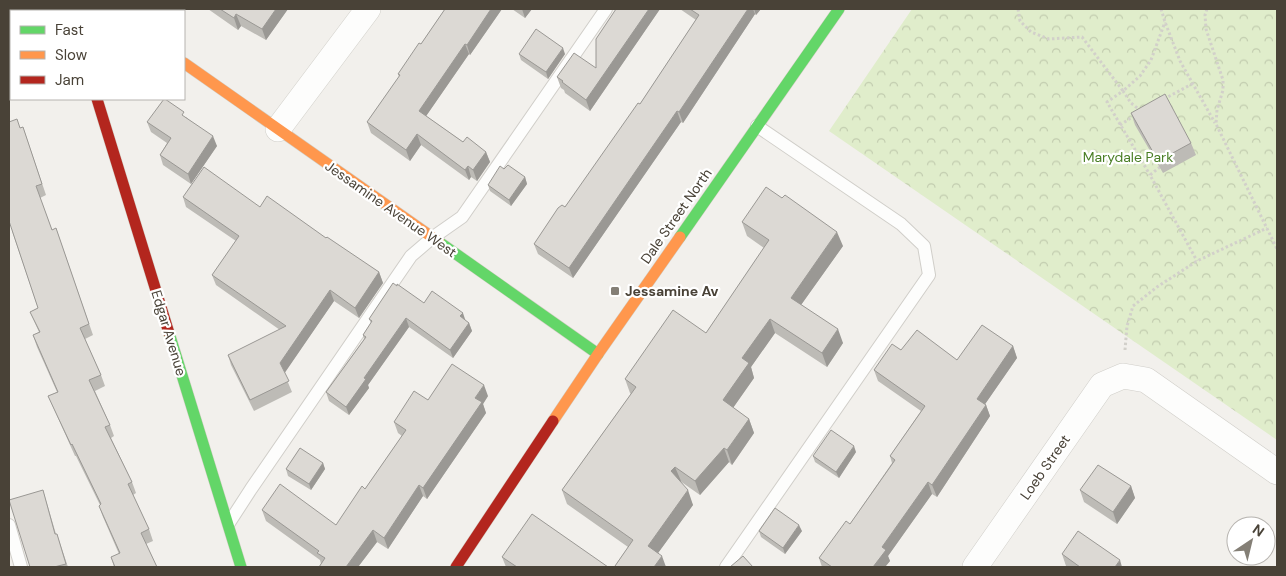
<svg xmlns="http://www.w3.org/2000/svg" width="1286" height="576" font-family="'DM Sans',sans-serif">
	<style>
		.park { fill: url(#park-crowns) }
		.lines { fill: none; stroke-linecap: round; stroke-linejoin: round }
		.lane-casing { stroke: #d0cec9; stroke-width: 14 }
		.street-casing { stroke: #d0cec9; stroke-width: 26 }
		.fast-casing { stroke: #d2cdc3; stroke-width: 12 }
		.slow-casing { stroke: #d2cdc3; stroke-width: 12 }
		.jam-casing { stroke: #d2cdc3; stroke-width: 12 }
		.path { stroke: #d2d0ca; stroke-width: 3; stroke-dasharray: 2.5 2.5; stroke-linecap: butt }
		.lane { stroke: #fdfdfc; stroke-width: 12 }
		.street { stroke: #fdfdfc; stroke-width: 25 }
		.fast { stroke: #63d668; stroke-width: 11 }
		.slow { stroke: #ff974d; stroke-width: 11 }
		.jam { stroke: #b3261e; stroke-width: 11 }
		.wall { fill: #bdbbb6 }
		.shaded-wall { fill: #9a9894 }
		.building { fill: #dcd9d4; stroke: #9a9894 }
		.poi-dot { fill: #847f76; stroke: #fff; stroke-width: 2 }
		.labels { text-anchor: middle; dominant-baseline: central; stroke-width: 4.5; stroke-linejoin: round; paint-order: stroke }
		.park-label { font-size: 14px; fill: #4a7f26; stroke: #fff }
		.street-label { font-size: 14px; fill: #494237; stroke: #fff }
		.poi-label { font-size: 14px; font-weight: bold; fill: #494237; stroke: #fff; text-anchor: start }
	</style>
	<defs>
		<pattern id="park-crowns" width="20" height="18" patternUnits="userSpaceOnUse" patternTransform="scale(1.25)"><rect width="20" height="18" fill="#e0edcb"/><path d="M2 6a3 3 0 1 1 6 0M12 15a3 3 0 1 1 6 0" fill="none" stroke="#c2ccaf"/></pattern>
	</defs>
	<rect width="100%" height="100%" fill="#f2f0ec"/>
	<!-- park -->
	<path class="park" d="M912,9H1277V440L829,131Z"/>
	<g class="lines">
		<defs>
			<path id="lane" d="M229,523L251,489L411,256L432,238L462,217L606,9
				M9,525L21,567
				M726,567L929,275L924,246L901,224L757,126"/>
			<path id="street" d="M69,9L70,11
				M106,9L110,11
				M278,129L368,9
				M975,567L1102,385L1123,376L1146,380L1277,472"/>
			<path id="fast" d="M680,237L839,9
				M439,242L598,354
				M169,333L241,567"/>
			<path id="slow" d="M184,63L439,242
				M553,421L598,354L680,237"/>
			<path id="jam" d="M97,99L169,333
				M456,567L553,421"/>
		</defs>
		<!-- lane casing -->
		<use href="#lane" class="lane-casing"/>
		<!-- street casing -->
		<use href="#street" class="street-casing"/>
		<!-- fast casing -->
		<use href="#fast" class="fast-casing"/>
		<!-- slow casing -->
		<use href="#slow" class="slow-casing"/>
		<!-- jam casing -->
		<use href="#jam" class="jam-casing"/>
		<!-- path -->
		<path class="path" d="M1018,9L1020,21L1031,32L1049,39L1082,37L1123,91L1140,76L1151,60L1165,22
			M1161,9L1165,22L1180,61L1215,123
			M1207,9L1205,15L1206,29L1223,80V90L1217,110L1216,124L1277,249
			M1164,99L1192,84
			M1141,111L1131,103L1123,91L1107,102L1150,175
			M1120,125L1134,116
			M1160,167L1150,175L1197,261
			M1125,350L1127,326L1133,306L1157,287L1197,261L1267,228"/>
		<!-- lane -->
		<use href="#lane" class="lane"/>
		<!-- street -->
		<use href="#street" class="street"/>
		<!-- fast -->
		<use href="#fast" class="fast"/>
		<!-- slow -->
		<use href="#slow" class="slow"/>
		<!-- jam -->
		<use href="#jam" class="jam"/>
	</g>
	<!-- wall -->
	<path class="wall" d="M208,9H288L266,40L241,26L238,30Z
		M445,9H502L470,55L469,54L426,116L463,142L486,152L490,162L477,181L471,177L469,180L421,145L410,161L371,133L367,122L399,77L398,74L421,44Z
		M512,9H532L525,18Z
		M616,9H660L590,111L565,93L564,90L561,88L557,77L596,68Z
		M680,9H761L756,15L755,14L683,123L681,122L573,278L538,254L534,244L565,207L640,104L696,20Z
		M519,54H565L548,79L521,60Z
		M1131,113L1191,143L1196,155L1163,173L1135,125Z
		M186,117L217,146L191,184L163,165L160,155L167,143L151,132L147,122Z
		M23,127L46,195L40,198L52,230L56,228L93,335L85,339L101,375L105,386L95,391L110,425L114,436L111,438L132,482L136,493L133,495L149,529L153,541L146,544L157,567H114L111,557L119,554L103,517L99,506L100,505L76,456H75L53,407L48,396L57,392L37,347L33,335L39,332L30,312L38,308L12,231L20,128Z
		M504,169L525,177L527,184L511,206L490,191L488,185Z
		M183,197L260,207L326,238L379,272L383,283L359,318L334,301L284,373L292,392L254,411L231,365L228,355L280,330L216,285L212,275L236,241L186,207Z
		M742,222L843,246L801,305L843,343L827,367L775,333L751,367L754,378L733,408L749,419L754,433L732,465L729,462L700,495L680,481L693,505L658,553L666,567H616L615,566L628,547L567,504L562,490L631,394L630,393L625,379L706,333L764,248L747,236Z
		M424,303L465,320L469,323L472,331L453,358L409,327L368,385L369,388L349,415L329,401L326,392L364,339L363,335L371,323L369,319Z
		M1013,346L1017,358L985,404L986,405L990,416L937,497L932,494L888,556L890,561L885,567H822L819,558L850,524L892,463L890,456L921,411L878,381L874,370L901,350L957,360Z
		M488,396L483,404L486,413L427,499L423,496L388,549L377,542L358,567H319L321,564L320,560L266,521L262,510L336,525L365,489L402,436L398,433L394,422L428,400Z
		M856,452L839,478L815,462L813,456Z
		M323,463L325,469L311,490L288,476L286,469Z
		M1131,486L1135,498L1117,524L1084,502L1080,490Z
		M43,490L56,534H57L68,567H30Z
		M759,531H802L785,554L761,537Z
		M1062,554L1122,567H1068L1066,566Z
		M502,557L608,567H506Z"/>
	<!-- shaded-wall -->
	<path class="shaded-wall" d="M276,9H288L266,40L262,29Z
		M491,9H502L470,55L467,45Z
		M522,9H532L525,18Z
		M649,9H660L590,111L586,100Z
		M748,9H753L755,14L683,123L679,112Z
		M754,9H761L756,15Z
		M236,14L241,26L238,30L234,18Z
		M465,44L469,54L422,122L419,111Z
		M563,48L565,54L548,79L546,72Z
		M677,111L681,122L573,278L569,268Z
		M417,134L421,145L410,161L406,150Z
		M213,136L217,146L191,184L188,174Z
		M486,152L490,162L477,181L473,170Z
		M468,166L471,177L469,180L465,170Z
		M525,177L527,184L511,206L509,200Z
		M837,232L843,246L796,312L791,298Z
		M379,272L383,283L359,318L355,308Z
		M330,290L334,301L284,374L280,363Z
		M463,313L466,322L460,316Z
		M406,318L409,327L368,385L369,388L349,415L346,407L364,378Z
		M770,319L775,333L751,367L754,378L728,415L723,400L742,358Z
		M469,323L472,331L453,358L450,350Z
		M838,329L843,343L827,367L822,353Z
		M1013,346L1017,358L981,410L977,399Z
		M484,385L488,396L483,404L486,413L427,499L423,488L475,398Z
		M986,405L990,416L937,497L932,485Z
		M749,419L754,433L732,465L727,450Z
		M854,446L856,452L839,478L836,472Z
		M724,448L729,462L700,495L695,481Z
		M323,463L325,469L311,490L309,484Z
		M675,467L681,481L677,485L671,471Z
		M928,482L932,494L888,556L890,561L885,567H873L882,547Z
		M419,485L423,496L388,549L384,538Z
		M1131,486L1135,498L1117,524L1113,512Z
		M688,490L693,505L653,560L648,546Z
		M799,525L802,531L785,554L783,548Z
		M373,530L377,542L358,567H346Z
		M662,556L666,567H654Z
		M1120,560L1122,567H1115Z"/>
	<!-- building -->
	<path class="building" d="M220,9H276L262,29L236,14L234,18Z
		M445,9H491L467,45L465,44L419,111L463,142L467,137L486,152L473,170L468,166L465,170L417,134L406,150L367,122L400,75L398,74L419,43L421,44Z
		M616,9H649L586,100L562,82L563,81L557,77L574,53L596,68V39Z
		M690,9H748L679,112L677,111L569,268L534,244L558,208L562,205L565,207L638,103L640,104L699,15Z
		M536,29L563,48L546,72L519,54Z
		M1165,94L1191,143L1158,161L1131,113Z
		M164,99H165L184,112L182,115L213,136L188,174L160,155L171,138L147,122Z
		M17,119L20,128L23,127L42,184L36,186L52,230L56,228L89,324L80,328L101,375L89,380L110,425L105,427L132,482L128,484L149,529L141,533L157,567H115L111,557L120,553L99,506L101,504L72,444L71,445L48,396L58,392L33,335L40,332L30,312L38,308L9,221V122Z
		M508,165L525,177L509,200L488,185L500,166L504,169Z
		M204,167L260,207L267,196L326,238L327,237L379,272L355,308L330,290L280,363L289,381L250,400L228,355L286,326L212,275L239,236L183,197Z
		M766,187L782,198L785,195L837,232L791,298L838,329L822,353L770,319L742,358L749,363L723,400L749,419L727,450L724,448L695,481L675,467L671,471L688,490L648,546L662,556L654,567H618L615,566L633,540L562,490L636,387L625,379L673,310L706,333L769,240L742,222Z
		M393,283L397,286V284L424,303L432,291L463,313L460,316L469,323L450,350L406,318L364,378L366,379L346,407L326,392L366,337L363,335L372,321L369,319Z
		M982,325L1013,346L977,399L986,405L932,485L928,482L882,547L886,550L873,567H832L819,558L846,521L850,524L895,460L890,456L925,406L874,370L892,344L901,350L917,330L957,360Z
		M452,364L484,385L475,398L482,402L423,488L419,485L384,538L373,530L346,567H319L325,558L317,553L319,551L262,510L280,484L336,525L362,486L365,489L406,430L394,422L414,391L428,400Z
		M831,430L854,446L836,472L813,456Z
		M300,448L323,463L309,484L286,469Z
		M1098,465L1131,486L1113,512L1080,490Z
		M43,490L55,534H57L66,564L54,567H30L9,500Z
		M775,508L799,525L783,548L759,531Z
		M532,514L608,567H517L502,557Z
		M1078,531L1120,560L1115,567H1080L1062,554Z
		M743,556L753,567H730Z"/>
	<!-- markers -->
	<rect class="poi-dot" x="610" y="286" width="10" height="10" rx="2.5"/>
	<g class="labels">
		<!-- park labels -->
		<g class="park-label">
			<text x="1128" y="157">Marydale Park</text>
		</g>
		<!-- street labels -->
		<g class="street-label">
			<text transform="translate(391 209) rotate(35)">Jessamine Avenue West</text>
			<text transform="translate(676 216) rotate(-55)">Dale Street North</text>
			<text transform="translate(169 333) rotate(73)">Edgar Avenue</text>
			<text transform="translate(1045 467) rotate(-55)">Loeb Street</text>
		</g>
		<!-- poi labels -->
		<g class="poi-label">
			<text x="625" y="291">Jessamine Av</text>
		</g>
	</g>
	<!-- border -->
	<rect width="1286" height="576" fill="none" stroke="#494237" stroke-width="20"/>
	<!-- legend -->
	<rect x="10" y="10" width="175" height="90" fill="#ffffff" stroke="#b6b3af"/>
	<rect x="20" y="26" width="25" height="8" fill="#63d668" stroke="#b6b3af"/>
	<text x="55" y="35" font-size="15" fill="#494237">Fast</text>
	<rect x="20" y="51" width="25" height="8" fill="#ff974d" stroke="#b6b3af"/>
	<text x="55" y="60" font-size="15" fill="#494237">Slow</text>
	<rect x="20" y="76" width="25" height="8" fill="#b3261e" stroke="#b6b3af"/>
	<text x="55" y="85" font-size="15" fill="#494237">Jam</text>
	<!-- north arrow -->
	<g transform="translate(1251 541) rotate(35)"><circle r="24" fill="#ffffff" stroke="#b6b3af"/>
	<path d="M0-4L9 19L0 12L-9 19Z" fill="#847f76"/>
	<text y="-8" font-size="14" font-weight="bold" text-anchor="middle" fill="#494237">N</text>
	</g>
</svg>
